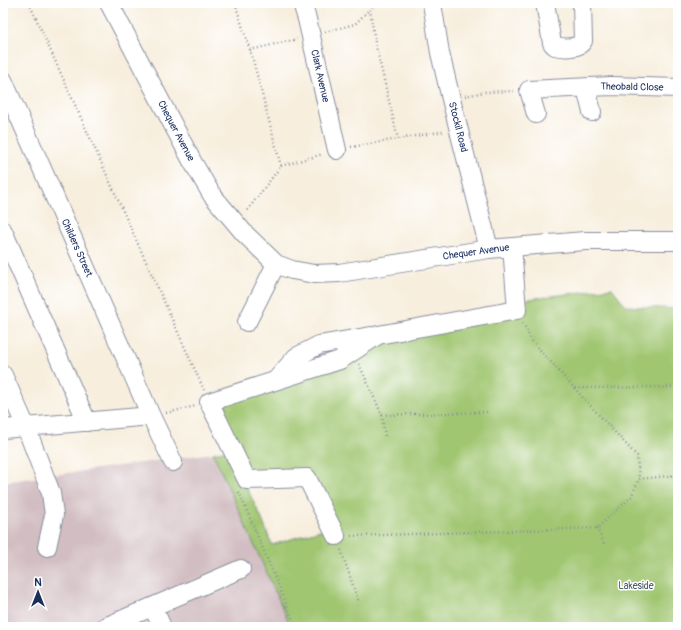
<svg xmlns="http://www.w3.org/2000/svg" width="681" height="630" font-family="Pangolin,sans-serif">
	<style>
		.industrial { fill: #d2bec2 }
		.green { fill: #a0c671; stroke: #5e7a68 }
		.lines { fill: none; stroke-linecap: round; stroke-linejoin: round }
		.minor-casing { stroke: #898e9e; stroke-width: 20 }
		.path { stroke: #898e9e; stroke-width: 2.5; stroke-dasharray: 1 3; stroke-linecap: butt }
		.minor { stroke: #fff; stroke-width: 18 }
		.labels { text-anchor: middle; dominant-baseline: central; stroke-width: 3; stroke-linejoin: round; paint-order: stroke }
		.street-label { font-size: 10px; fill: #1b2f5e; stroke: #fff }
		.park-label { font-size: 10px; fill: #435c64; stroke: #fff }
	</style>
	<rect width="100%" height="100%" fill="#fff"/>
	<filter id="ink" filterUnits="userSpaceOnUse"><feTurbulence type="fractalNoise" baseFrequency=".025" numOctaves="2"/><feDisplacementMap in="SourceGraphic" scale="8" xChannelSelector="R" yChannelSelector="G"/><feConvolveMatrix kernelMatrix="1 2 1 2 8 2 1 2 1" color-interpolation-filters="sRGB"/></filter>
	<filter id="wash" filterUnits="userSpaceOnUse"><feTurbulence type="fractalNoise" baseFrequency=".012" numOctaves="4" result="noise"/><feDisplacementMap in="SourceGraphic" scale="16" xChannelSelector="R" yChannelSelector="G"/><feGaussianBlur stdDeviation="0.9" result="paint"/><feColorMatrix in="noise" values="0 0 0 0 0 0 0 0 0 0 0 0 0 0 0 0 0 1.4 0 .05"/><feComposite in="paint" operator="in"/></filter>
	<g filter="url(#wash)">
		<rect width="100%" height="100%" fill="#f7eedd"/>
		<!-- industrial -->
		<path class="industrial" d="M213,453L291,627H3V482Z"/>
		<!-- green -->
		<path class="green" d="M612,288L626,306L678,309V627H291L213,453L228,450L261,517L272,545L333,526L311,474H248L214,404L380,340L522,300Z"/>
	</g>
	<g filter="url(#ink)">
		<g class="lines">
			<defs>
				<path id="minor" d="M109,3L192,161L212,195L244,233L276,264L292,270L314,274L339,273L489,249L585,241H678
					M302,3L307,19L337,150
					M432,3L440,53L451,99L489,249
					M545,3L552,43L555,46C562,48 579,49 583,41L582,3
					M3,80L151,416L173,462
					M586,88L592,112
					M536,114L529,90L611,86L678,88
					M3,231L87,422
					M247,322L276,264
					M3,375L26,427L51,493L54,515L47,547
					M275,381L296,357L319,345L371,336
					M3,429L151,416
					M336,536L307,478L247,480L209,402L340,360L378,335L517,310L512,247
					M153,607L162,627
					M105,627L241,569"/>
			</defs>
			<!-- minor casing -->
			<use href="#minor" class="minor-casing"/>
			<!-- path -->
			<path class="path" d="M29,3L204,390
				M235,3L253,60L281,166L246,212
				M375,3L370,10L375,42L398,139
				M325,32L355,24L369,10
				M250,50L297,39
				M465,96L485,92L515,91
				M351,147L445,131
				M281,166L323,154
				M523,323L532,341L574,388L678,387
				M359,364L382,415L489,412
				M574,388L637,456L639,479L678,475
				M166,413L196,406
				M382,415L385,437
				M239,492L296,627
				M597,528L605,546
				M351,536L597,528L631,497L639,479
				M341,550L359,603"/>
			<!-- minor -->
			<use href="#minor" class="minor"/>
		</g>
	</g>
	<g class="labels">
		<!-- street labels -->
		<g class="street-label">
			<text transform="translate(320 76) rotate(77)">Clark Avenue</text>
			<text transform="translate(632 87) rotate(1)">Theobald Close</text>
			<text transform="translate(458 127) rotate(76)">Stockil Road</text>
			<text transform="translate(176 131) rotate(62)">Chequer Avenue</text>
			<text transform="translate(77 248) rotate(66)">Childers Street</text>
			<text transform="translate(476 252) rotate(-8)">Chequer Avenue</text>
		</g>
		<!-- park labels -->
		<g class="park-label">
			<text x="636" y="586">Lakeside</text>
		</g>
	</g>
	<!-- margin -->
	<rect width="681" height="630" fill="none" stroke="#fff" stroke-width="16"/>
	<!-- north arrow -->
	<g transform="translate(38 592)" stroke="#ffffff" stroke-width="3" paint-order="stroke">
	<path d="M0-3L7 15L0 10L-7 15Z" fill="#1b2f5e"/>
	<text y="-6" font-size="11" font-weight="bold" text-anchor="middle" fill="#1b2f5e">N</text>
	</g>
</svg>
